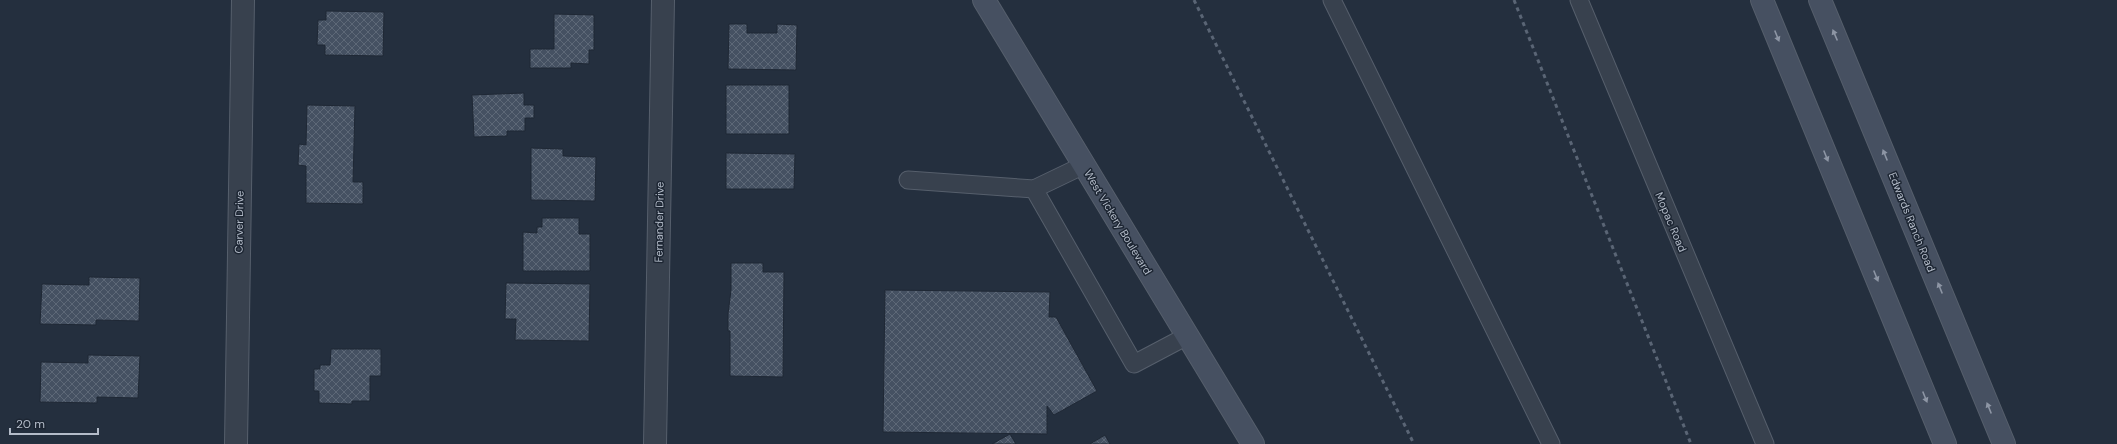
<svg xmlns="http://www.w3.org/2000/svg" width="2117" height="444" font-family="'DM Sans',sans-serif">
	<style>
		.building { fill: url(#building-cross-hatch); stroke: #1f2835 }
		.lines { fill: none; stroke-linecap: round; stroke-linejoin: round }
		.lane-casing { stroke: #565f6c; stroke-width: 19 }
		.street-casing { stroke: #565f6c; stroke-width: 24 }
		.secondary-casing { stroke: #565f6c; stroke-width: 24 }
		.lane { stroke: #38414e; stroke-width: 17 }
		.street { stroke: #38414e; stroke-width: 22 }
		.secondary { stroke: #465061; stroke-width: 22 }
		.rail { stroke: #5a6575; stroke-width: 3; stroke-dasharray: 4 4; stroke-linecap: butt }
		.oneway { fill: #8e96a5 }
		.labels { text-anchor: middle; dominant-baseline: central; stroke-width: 3; stroke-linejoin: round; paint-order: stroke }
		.street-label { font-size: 11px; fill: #b4bcc9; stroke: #1d2633 }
	</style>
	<defs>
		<pattern id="building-cross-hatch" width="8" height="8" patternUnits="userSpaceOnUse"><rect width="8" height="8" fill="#455162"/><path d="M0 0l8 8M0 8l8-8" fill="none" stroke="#5d6877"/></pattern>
	</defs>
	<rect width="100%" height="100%" fill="#242f3e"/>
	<!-- building -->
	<path class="building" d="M326,11L384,12L383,56L325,55V45H317L318,20H326Z
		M554,14L594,15V50H589V64L571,63V68H530V49H554Z
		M729,24H747V33H777V24L797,25L796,70L728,69Z
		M726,85H789V134H726Z
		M524,93V105H534V118H525V131H507V136L474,137L472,95Z
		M307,105L355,106L353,182H363V204L306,203V166L298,165L299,144L306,145Z
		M531,148L563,149V156L596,157L595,201L531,200Z
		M726,153L795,154L794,189H726Z
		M542,218H579V234H590V271H523V232L537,233V227H542Z
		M731,263H763V272H784L783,377L730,376V331H728V314L731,290Z
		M89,277L140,278L139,321L96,320V325L40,324L42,284L89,285Z
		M506,283L590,284L589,341L515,340L516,319H505Z
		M885,290L1050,292L1049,317H1056L1097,391L1054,415L1047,406V434L883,432Z
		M331,349H381V376H370V401H352V404L319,403V391H314V369H320V365H330Z
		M88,355L140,356L138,398L97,397V403L40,402L41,362L88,363Z
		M1010,434L1016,444H992Z
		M1105,435L1110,444H1090Z"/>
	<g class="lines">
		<defs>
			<path id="lane" d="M1332,0L1551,444
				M1579,0L1765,444
				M1084,165L1034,189L1134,364L1187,336
				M908,180L1034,189"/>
			<path id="street" d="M236,444L243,0
				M655,444L663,0"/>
			<path id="secondary" d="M984,0L1253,444
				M1762,0L1945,444
				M1820,0L2004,444"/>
		</defs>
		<!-- lane casing -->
		<use href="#lane" class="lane-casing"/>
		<!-- street casing -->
		<use href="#street" class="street-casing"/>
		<!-- secondary casing -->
		<use href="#secondary" class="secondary-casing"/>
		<!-- lane -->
		<use href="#lane" class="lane"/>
		<!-- street -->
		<use href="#street" class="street"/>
		<!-- secondary -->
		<use href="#secondary" class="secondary"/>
		<!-- rail -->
		<path class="rail" d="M1194,0L1414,444
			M1514,0L1691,444"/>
	</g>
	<!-- one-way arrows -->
	<defs><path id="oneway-solid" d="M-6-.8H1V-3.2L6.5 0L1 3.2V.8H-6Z"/></defs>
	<g class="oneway">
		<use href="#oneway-solid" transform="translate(1835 35) rotate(-113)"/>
		<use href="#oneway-solid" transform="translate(1777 36) rotate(68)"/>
		<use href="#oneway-solid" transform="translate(1885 155) rotate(-112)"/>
		<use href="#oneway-solid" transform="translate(1826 156) rotate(68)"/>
		<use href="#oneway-solid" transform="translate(1876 276) rotate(68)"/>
		<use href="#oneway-solid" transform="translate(1940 288) rotate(-112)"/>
		<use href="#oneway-solid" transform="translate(1925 397) rotate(68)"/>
		<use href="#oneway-solid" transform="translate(1989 408) rotate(-112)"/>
	</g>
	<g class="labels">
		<!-- street labels -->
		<g class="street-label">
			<text transform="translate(239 222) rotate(-89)">Carver Drive</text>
			<text transform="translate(659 222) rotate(-89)">Fernander Drive</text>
			<text transform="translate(1118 222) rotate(59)">West Vickery Boulevard</text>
			<text transform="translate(1671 222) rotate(67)">Mopac Road</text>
			<text transform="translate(1912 222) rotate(68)">Edwards Ranch Road</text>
		</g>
	</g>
	<!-- scale -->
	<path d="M10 428v6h88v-6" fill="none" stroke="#b4bcc9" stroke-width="2"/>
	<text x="16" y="428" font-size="12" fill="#b4bcc9" stroke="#1d2633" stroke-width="3" paint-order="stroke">20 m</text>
</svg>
